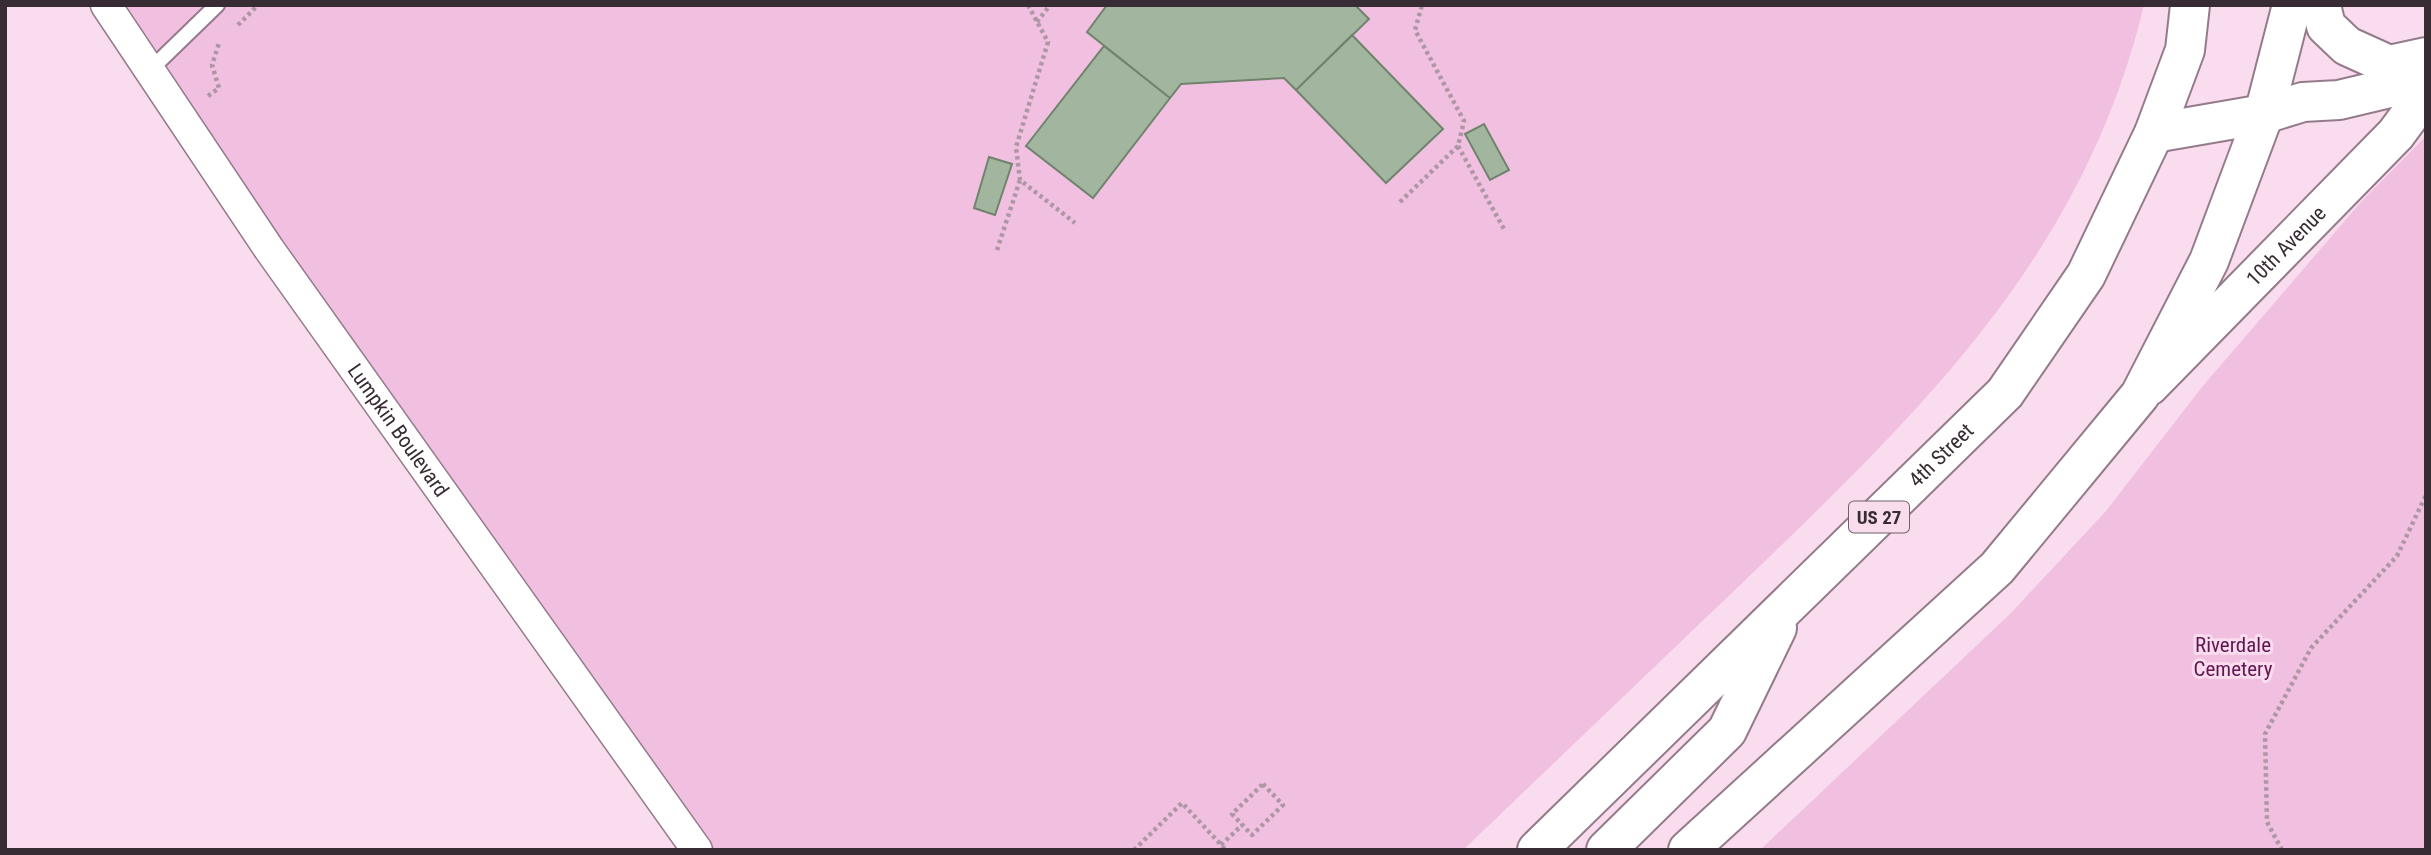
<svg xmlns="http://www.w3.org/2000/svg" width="2431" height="855" font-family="'Roboto Condensed',sans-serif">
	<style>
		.green { fill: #f1bfe0 }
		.building { fill: #a2b69f; stroke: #70836d; stroke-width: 2 }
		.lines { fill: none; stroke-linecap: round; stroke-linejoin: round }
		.service-casing { stroke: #947b8b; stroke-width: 18 }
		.minor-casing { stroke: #947b8b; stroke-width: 33 }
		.secondary-casing { stroke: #947b8b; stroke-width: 42 }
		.trunk-casing { stroke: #947b8b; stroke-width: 42 }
		.path { stroke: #ad97a4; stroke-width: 4.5; stroke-dasharray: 3.5 3.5; stroke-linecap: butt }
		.service { stroke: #fff; stroke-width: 14 }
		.minor { stroke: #fff; stroke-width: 30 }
		.secondary { stroke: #fff; stroke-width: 38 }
		.trunk { stroke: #fff; stroke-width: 38 }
		.labels { text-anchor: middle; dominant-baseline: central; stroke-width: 6; stroke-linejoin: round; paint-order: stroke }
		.shield { fill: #f9dcee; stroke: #71616b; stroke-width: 2 }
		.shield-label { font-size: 19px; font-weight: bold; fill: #372c33 }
		.street-label { font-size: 21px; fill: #372c33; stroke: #f9dcee }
		.park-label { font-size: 21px; fill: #621650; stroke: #f9dcee }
	</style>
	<rect width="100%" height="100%" fill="#f9dcee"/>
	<!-- green -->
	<path class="green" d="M106,5H2144C2083,258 1919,413 1739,586C1647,674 1555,762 1463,850H697Z
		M2426,136V850H1760L2010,614L2106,511L2202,387L2361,202Z"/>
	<!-- building -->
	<path class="building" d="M1107,5H1355L1369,19L1296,90L1284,78L1181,84L1170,98L1087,32Z
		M1352,35L1443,129L1386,183L1296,90Z
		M1104,46L1170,98L1093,198L1026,146Z
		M1484,124L1509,170L1490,180L1465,134Z
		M989,157L1012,164L995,215L974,208Z"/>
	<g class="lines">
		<defs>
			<path id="service" d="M149,71L217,5"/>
			<g id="minor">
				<path id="s1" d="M106,5L269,249L697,850"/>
			</g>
			<g id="secondary">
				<path d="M2154,133L2264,114L2303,102L2339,100L2402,85L2426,70"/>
				<path id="s2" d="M2149,386L2396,134L2426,93"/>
			</g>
			<g id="trunk">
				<path d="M2321,5L2326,26L2347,46L2389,65L2426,57"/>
				<path id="s3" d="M1537,850L2005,393L2086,275L2154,133L2185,50L2190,5"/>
				<path d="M1606,850L1727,731L1777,628"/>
				<path d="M1688,850L1997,568L2140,395L2209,261L2264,114L2292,5"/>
			</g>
		</defs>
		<!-- service casing -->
		<use href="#service" class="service-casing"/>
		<!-- minor casing -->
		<use href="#minor" class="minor-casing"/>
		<!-- secondary casing -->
		<use href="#secondary" class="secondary-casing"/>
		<!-- trunk casing -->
		<use href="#trunk" class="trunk-casing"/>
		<!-- path -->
		<path class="path" d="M1028,5L1048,42L1016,147L1020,180L1075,223
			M1037,22L1050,5
			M238,25L258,5
			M208,96L219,88L212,65L219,43
			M1458,146L1504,229
			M1400,202L1458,146L1464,121L1415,30L1422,5
			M997,250L1020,180
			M1263,784L1283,805L1252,835L1232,814Z
			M1221,845L1242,825
			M1134,850L1182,803L1226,850
			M2282,850L2267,822L2265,734L2311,648L2397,556L2426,495"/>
		<!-- service -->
		<use href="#service" class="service"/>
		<!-- minor -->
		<use href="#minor" class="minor"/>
		<!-- secondary -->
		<use href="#secondary" class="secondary"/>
		<!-- trunk -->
		<use href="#trunk" class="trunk"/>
	</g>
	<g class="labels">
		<!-- shield labels -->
		<rect class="shield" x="1849" y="501.5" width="60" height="31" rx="5"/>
		<g class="shield-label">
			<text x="1879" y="517">US 27</text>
		</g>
		<!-- street labels -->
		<g class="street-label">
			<text stroke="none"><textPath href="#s2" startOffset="196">10th Avenue</textPath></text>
			<text stroke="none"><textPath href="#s1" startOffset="516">Lumpkin Boulevard</textPath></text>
			<text stroke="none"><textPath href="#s3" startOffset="565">4th Street</textPath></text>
		</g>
		<!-- park labels -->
		<g class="park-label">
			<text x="2233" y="645">Riverdale<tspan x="2233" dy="24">Cemetery</tspan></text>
		</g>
	</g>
	<!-- border -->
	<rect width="2431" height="855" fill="none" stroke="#372c33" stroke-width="14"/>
</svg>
